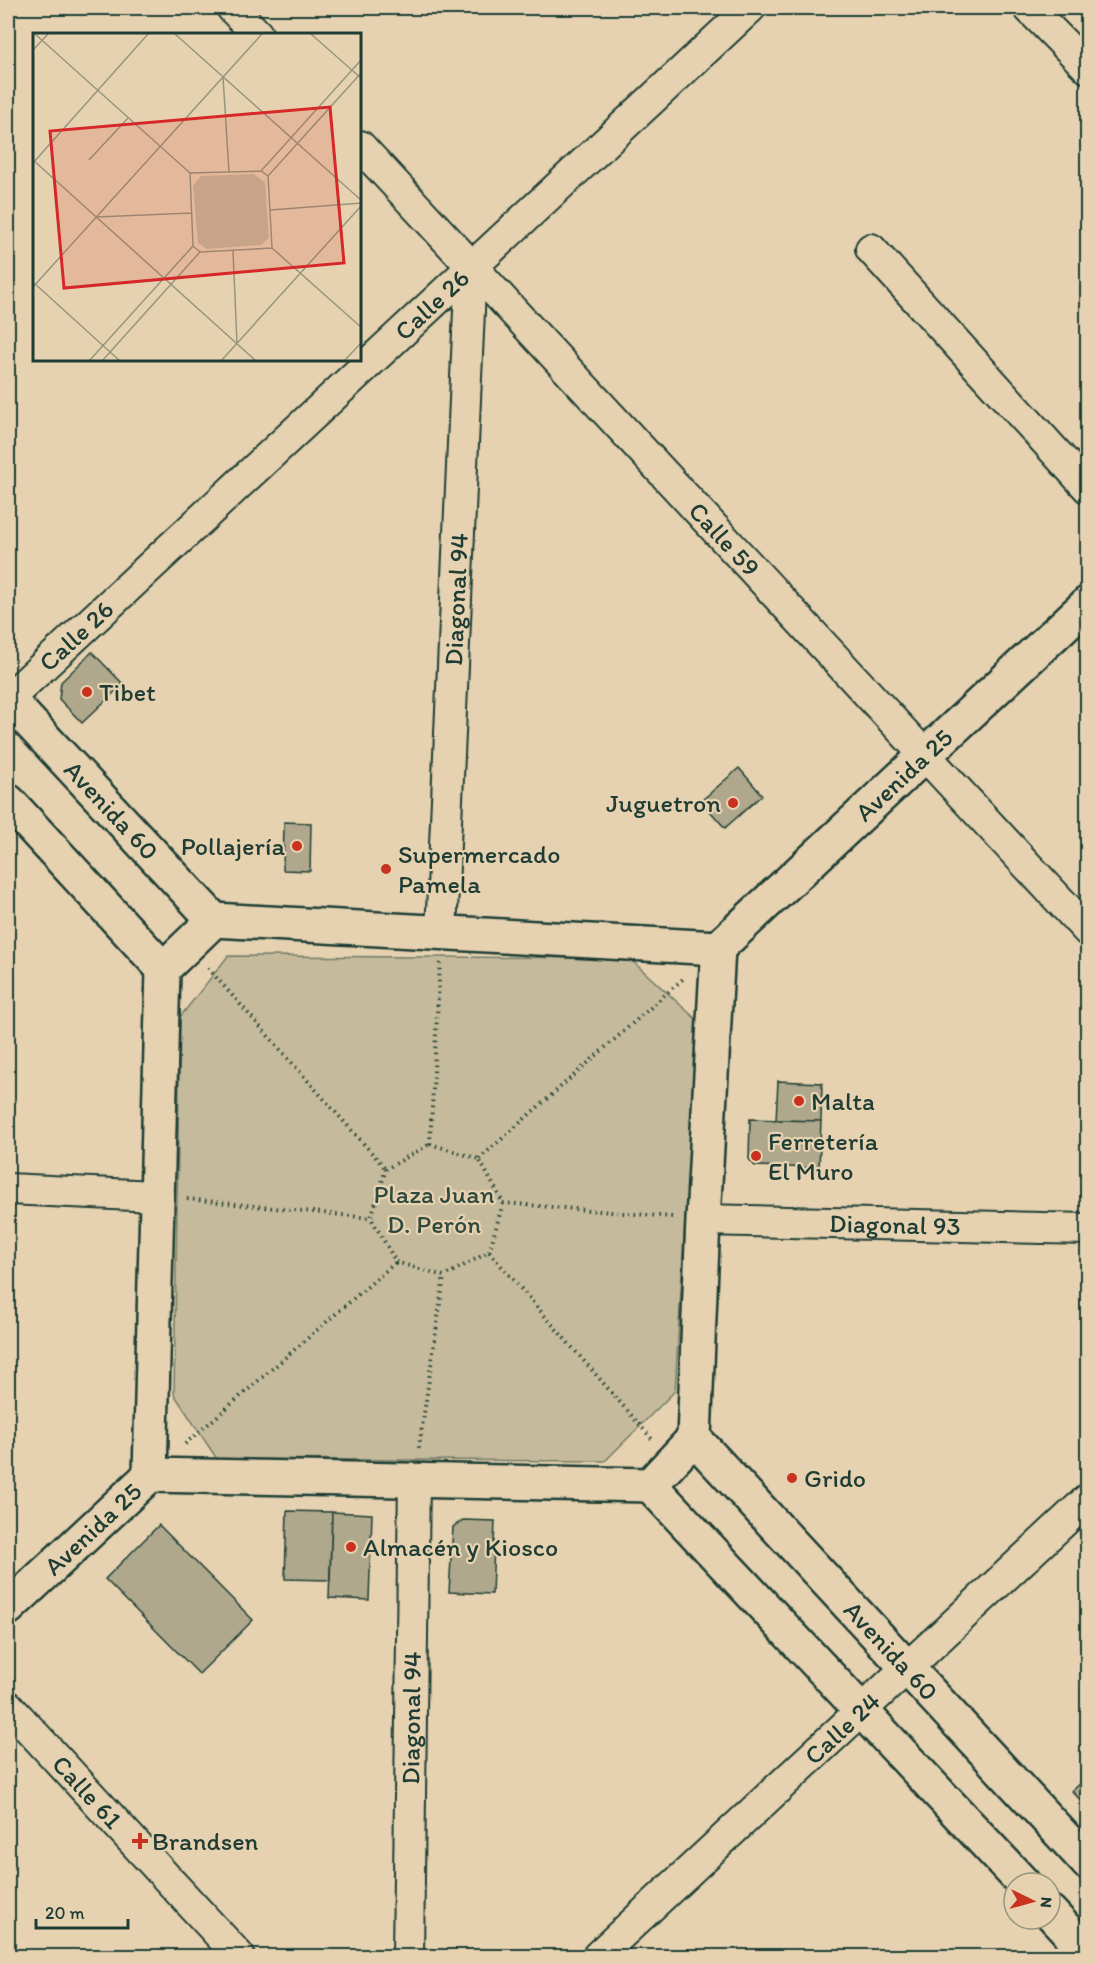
<svg xmlns="http://www.w3.org/2000/svg" width="1095" height="1964" font-family="Itim,sans-serif">
	<style>
		.green { fill: #c5ba9b; stroke: #727c68; stroke-width: 1.5 }
		.building { fill: #afa88d; stroke: #1f3d34; stroke-width: 1.5 }
		.lines { fill: none; stroke-linecap: round; stroke-linejoin: round }
		.street-casing { stroke: #1f3d34; stroke-width: 34 }
		.secondary-casing { stroke: #1f3d34; stroke-width: 38 }
		.path { stroke: #1f3d34; stroke-width: 4; stroke-dasharray: 1.5 4.5; stroke-linecap: butt }
		.street { stroke: #e6d2b0; stroke-width: 30 }
		.secondary { stroke: #e6d2b0; stroke-width: 33 }
		.poi-dot { fill: #c8321e; stroke: #e6d2b0; stroke-width: 2 }
		.labels { text-anchor: middle; dominant-baseline: central; stroke-width: 4.5; stroke-linejoin: round; paint-order: stroke }
		.street-label { font-size: 26px; fill: #1f3d34; stroke: #e6d2b0 }
		.poi-label { font-size: 26px; fill: #1f3d34; stroke: #e6d2b0; text-anchor: start }
		.park-label { font-size: 26px; fill: #304a3e; stroke: #e6d2b0 }
		.inset-road { fill: none; stroke: #96967e; stroke-width: 1.5 }
		.view { fill: #d62828; fill-opacity: 0.15; stroke: #d62828; stroke-width: 3 }
		.inset-edge { fill: none; stroke: #1f3d34; stroke-width: 3 }
	</style>
	<rect width="100%" height="100%" fill="#e6d2b0"/>
	<filter id="ink" filterUnits="userSpaceOnUse"><feTurbulence type="fractalNoise" baseFrequency=".0167" numOctaves="2"/><feDisplacementMap in="SourceGraphic" scale="12" xChannelSelector="R" yChannelSelector="G"/><feConvolveMatrix kernelMatrix="1 2 1 2 8 2 1 2 1" color-interpolation-filters="sRGB"/></filter>
	<g filter="url(#ink)">
		<!-- green -->
		<path class="green" d="M228,956L629,958L697,1020L675,1391L605,1461L217,1459L174,1394L180,1017Z"/>
		<!-- building -->
		<path class="building" d="M92,652L123,684L82,723L59,699L61,682Z
			M739,768L762,795L725,828L701,801Z
			M284,822L311,823L310,871L283,870Z
			M778,1081L822,1083L821,1121L776,1120Z
			M750,1119L821,1121L819,1168L755,1166L749,1159Z
			M287,1511L332,1512L330,1580L285,1579Z
			M332,1512L372,1514L369,1600L329,1598Z
			M463,1520L495,1521L492,1594L449,1592L453,1527Z
			M159,1525L253,1620L199,1674L105,1579Z
			M1088,1777V1808L1072,1791Z"/>
		<g class="lines">
			<defs>
				<g id="street">
					<path d="M232,8L257,34"/>
					<path d="M1029,8L1088,68"/>
					<path id="s1" d="M360,146L1088,931"/>
					<path d="M871,249L1088,488"/>
					<path id="s2" d="M8,699L750,8"/>
					<path id="s3" d="M441,933L471,266"/>
					<path d="M8,1189L155,1196"/>
					<path id="s4" d="M703,1220L1088,1229"/>
					<path id="s5" d="M8,1706L239,1956"/>
					<path id="s6" d="M408,1956L414,1479"/>
					<path id="s7" d="M598,1956L1088,1499"/>
				</g>
				<g id="secondary">
					<path id="s8" d="M8,699L214,920"/>
					<path d="M8,801L163,969"/>
					<path id="s9" d="M718,948L1088,603"/>
					<path id="s10" d="M694,1438L1088,1863"/>
					<path d="M150,1475L163,969L214,920L718,948"/>
					<path d="M150,1475L650,1485L694,1438L703,1220L718,948"/>
					<path d="M650,1485L1023,1883"/>
					<path id="s11" d="M8,1608L150,1475"/>
					<path d="M1050,1912L1088,1953"/>
				</g>
			</defs>
			<!-- street casing -->
			<use href="#street" class="street-casing"/>
			<!-- secondary casing -->
			<use href="#secondary" class="secondary-casing"/>
			<!-- path -->
			<path class="path" d="M208,968L386,1169
				M430,1144L479,1159L503,1203L489,1252L444,1276L396,1262L371,1218L386,1169Z
				M430,1144L440,962
				M479,1159L683,979
				M187,1199L371,1218
				M503,1203L672,1217
				M489,1252L652,1439
				M185,1444L396,1262
				M419,1448L444,1276"/>
			<!-- street -->
			<use href="#street" class="street"/>
			<!-- secondary -->
			<use href="#secondary" class="secondary"/>
		</g>
	</g>
	<!-- markers -->
	<g class="poi-dot">
		<circle cx="87" cy="692" r="6"/>
		<circle cx="733" cy="803" r="6"/>
		<circle cx="297" cy="846" r="6"/>
		<circle cx="386" cy="869" r="6"/>
		<circle cx="799" cy="1101" r="6"/>
		<circle cx="756" cy="1156" r="6"/>
		<circle cx="792" cy="1478" r="6"/>
		<circle cx="351" cy="1547" r="6"/>
		<path d="M137 1832h6v6h6v6h-6v6h-6v-6h-6v-6h6z"/>
	</g>
	<g class="labels">
		<!-- street labels -->
		<g class="street-label">
			<text stroke="none"><textPath href="#s2" startOffset="579">Calle 26</textPath></text>
			<text stroke="none"><textPath href="#s1" startOffset="536">Calle 59</textPath></text>
			<text stroke="none"><textPath href="#s3" startOffset="334">Diagonal 94</textPath></text>
			<text stroke="none"><textPath href="#s2" startOffset="93">Calle 26</textPath></text>
			<text stroke="none"><textPath href="#s9" startOffset="254">Avenida 25</textPath></text>
			<text stroke="none"><textPath href="#s8" startOffset="152">Avenida 60</textPath></text>
			<text stroke="none"><textPath href="#s4" startOffset="192">Diagonal 93</textPath></text>
			<text stroke="none"><textPath href="#s11" startOffset="116">Avenida 25</textPath></text>
			<text stroke="none"><textPath href="#s10" startOffset="290">Avenida 60</textPath></text>
			<text stroke="none"><textPath href="#s6" startOffset="238">Diagonal 94</textPath></text>
			<text stroke="none"><textPath href="#s7" startOffset="334">Calle 24</textPath></text>
			<text stroke="none"><textPath href="#s5" startOffset="117">Calle 61</textPath></text>
		</g>
		<!-- poi labels -->
		<g class="poi-label">
			<text x="99" y="692">Tibet</text>
			<text x="721" y="803" text-anchor="end">Juguetron</text>
			<text x="285" y="846" text-anchor="end">Pollajería</text>
			<text x="398" y="854">Supermercado<tspan x="398" dy="30">Pamela</tspan></text>
			<text x="811" y="1101">Malta</text>
			<text x="768" y="1141">Ferretería<tspan x="768" dy="30">El Muro</tspan></text>
			<text x="804" y="1478">Grido</text>
			<text x="363" y="1547">Almacén y Kiosco</text>
			<text x="152" y="1841">Brandsen</text>
		</g>
		<!-- park labels -->
		<g class="park-label">
			<text x="434" y="1194">Plaza Juan<tspan x="434" dy="30">D. Perón</tspan></text>
		</g>
	</g>
	<!-- overview -->
	<g transform="translate(33 33)">
		<rect width="328" height="328" fill="#e6d2b0"/>
		<path d="M221,141L232,150L236,205L228,212L174,216L165,210L160,153L168,143Z" fill="#c5ba9b"/>
		<path class="inset-road" d="M2,1L157,140M142,1L329,168M278,1L329,46M0,17L15,1M190,44L196,139M0,127L223,328M56,127L95,85M0,130L115,1M228,138L235,143L239,215L167,219L160,213L157,140ZM228,138L329,26M235,143L329,39M237,177L329,170M63,184L159,180M239,215L329,295M200,218L204,310M1,250L87,328M0,254L229,1M56,328L160,213M69,328L167,219M188,328L329,172M311,328L329,309"/>
		<path class="view" d="M297,74L311,230L31,255L17,98Z"/>
		<rect width="328" height="328" class="inset-edge"/>
	</g>
	<!-- margin -->
	<rect width="1095" height="1964" fill="none" stroke="#e6d2b0" stroke-width="30"/>
	<rect x="15" y="15" width="1065" height="1934" fill="none" stroke="#1f3d34" stroke-width="2" filter="url(#ink)"/>
	<!-- north arrow -->
	<g transform="translate(1032 1901) rotate(95)"><circle r="28" fill="#e6d2b0" stroke="#96967e" stroke-width="1.5"/>
	<path d="M0-4.5L10 22L0 15L-10 22Z" fill="#c8321e"/>
	<text y="-9" font-size="16" font-weight="bold" text-anchor="middle" fill="#1f3d34">N</text>
	</g>
	<!-- scale -->
	<path d="M36 1919v9h92v-9" fill="none" stroke="#1f3d34" stroke-width="3"/>
	<text x="45" y="1919" font-size="18" fill="#1f3d34" stroke="#e6d2b0" stroke-width="4.5" paint-order="stroke">20 m</text>
</svg>
